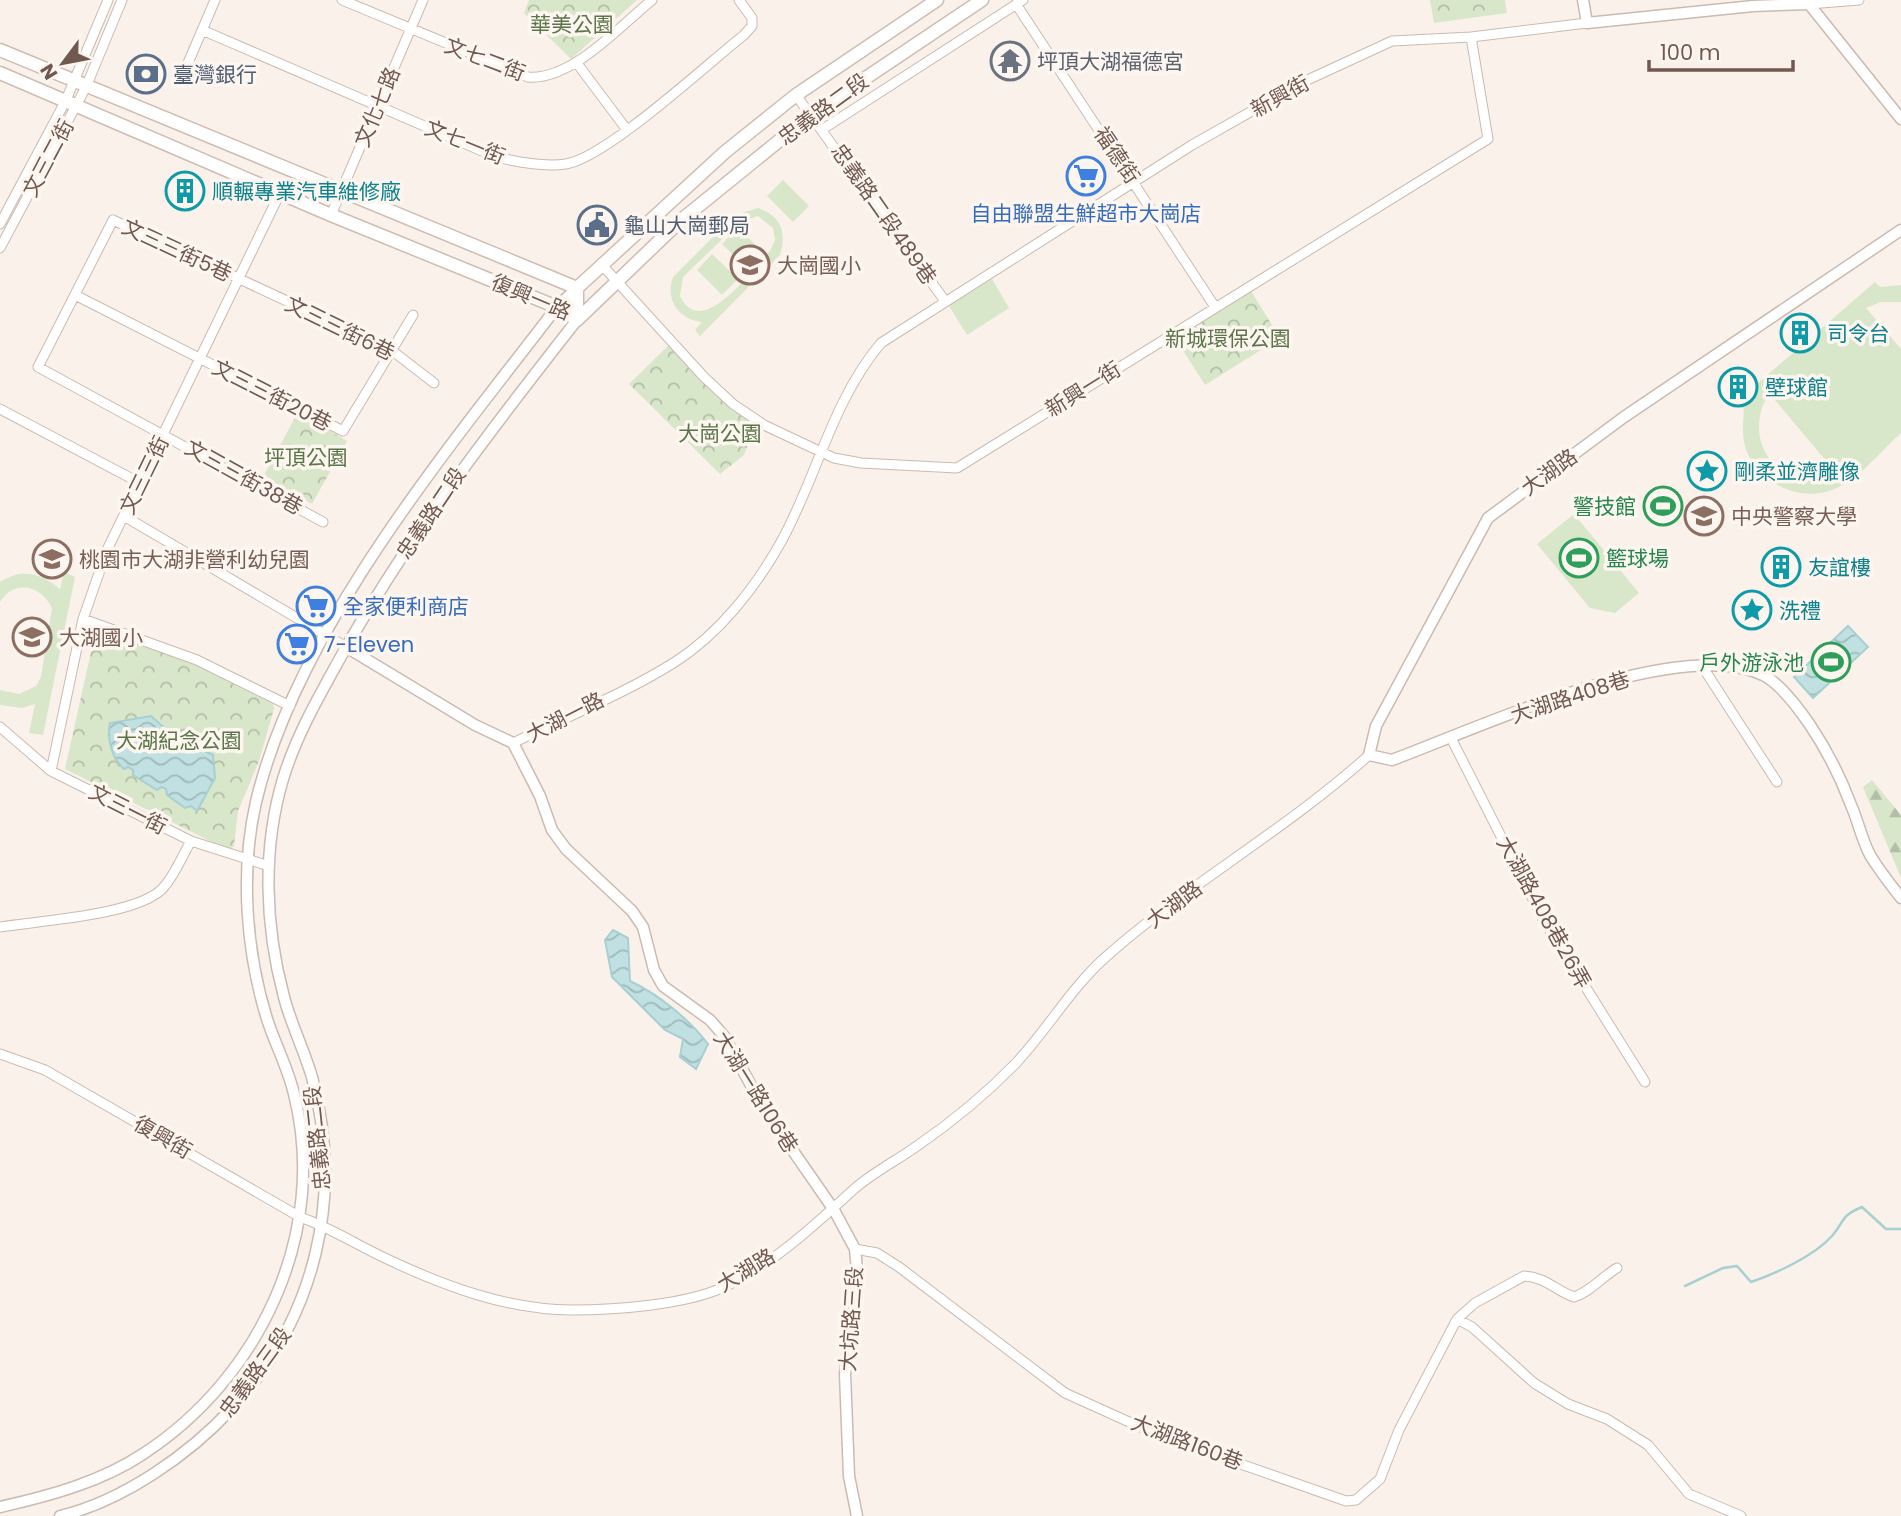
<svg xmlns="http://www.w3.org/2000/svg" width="1901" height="1516" font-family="Poppins,'Noto Sans TC',sans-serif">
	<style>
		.green { fill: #d8e6ca; fill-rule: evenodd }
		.forest { fill: url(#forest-firs) }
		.park { fill: url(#park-crowns) }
		.water { fill: url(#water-waves); stroke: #a8cfd2; stroke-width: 2 }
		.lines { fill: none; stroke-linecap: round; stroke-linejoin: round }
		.stream { stroke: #a8cfd2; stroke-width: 2.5 }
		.minor-casing { stroke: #cbbab1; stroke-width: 11 }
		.tertiary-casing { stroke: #cbbab1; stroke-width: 13 }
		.secondary-casing { stroke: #cfbcb2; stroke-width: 15 }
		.minor { stroke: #fff; stroke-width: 9 }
		.tertiary { stroke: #fff; stroke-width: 10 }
		.secondary { stroke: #fff; stroke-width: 12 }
		.labels { text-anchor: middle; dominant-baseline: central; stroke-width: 7; stroke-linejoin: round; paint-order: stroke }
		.park-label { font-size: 21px; fill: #5b764a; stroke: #fdf6f0 }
		.street-label { font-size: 21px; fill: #725950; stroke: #fdf6f0 }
		.worship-label { font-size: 21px; fill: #5b616d; stroke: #fdf6f0; text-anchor: start }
		.service-label { font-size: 21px; fill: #4e5e75; stroke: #fdf6f0; text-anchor: start }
		.culture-label { font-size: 21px; fill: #0d838f; stroke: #fdf6f0; text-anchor: start }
		.shop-label { font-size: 21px; fill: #366cbe; stroke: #fdf6f0; text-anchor: start }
		.education-label { font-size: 21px; fill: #785e54; stroke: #fdf6f0; text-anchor: start }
		.leisure-label { font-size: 21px; fill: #27864d; stroke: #fdf6f0; text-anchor: end }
	</style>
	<defs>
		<pattern id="forest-firs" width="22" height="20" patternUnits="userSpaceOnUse" patternTransform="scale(1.75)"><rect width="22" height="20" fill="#d8e6ca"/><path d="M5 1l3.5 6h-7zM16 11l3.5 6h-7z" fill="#b4bda6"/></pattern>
		<pattern id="park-crowns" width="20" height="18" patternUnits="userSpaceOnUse" patternTransform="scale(1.75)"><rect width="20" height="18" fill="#d8e6ca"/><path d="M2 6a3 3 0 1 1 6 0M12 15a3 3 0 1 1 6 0" fill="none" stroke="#b4bda6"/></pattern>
		<pattern id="water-waves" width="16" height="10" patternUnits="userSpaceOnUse" patternTransform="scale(1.75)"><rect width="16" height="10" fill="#c0e0e1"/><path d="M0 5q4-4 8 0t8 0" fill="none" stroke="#a0b9b9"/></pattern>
	</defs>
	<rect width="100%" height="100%" fill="#faf2ea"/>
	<!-- green -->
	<path class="green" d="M783,180L809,206L793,222L767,196Z
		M758,208C781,216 787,232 780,255L700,336L695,330L702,322C678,319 665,300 673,277L735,215ZM758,216L773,228L775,240L770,251C752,269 702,342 680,296L683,277L740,222Z
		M738,228L764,253L748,269L722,244Z
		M712,254L738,279L722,295L697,270Z
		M992,279L1009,308L967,335L949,306Z
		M1875,282L1880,287L1901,285V302H1881L1866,308L1901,349V433C1881,451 1856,483 1829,491C1797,501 1759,482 1747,452C1741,438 1743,424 1744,409L1737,401ZM1769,393L1833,469V470C1778,493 1740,442 1769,393Z
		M1574,514L1639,593L1615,613L1590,608L1537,544Z
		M64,572L75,577L43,735L29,733L35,704L22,708L0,705V690L19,694L36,686L41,677L52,608C41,585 14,579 0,602V582C22,568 40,573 60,589Z"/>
	<!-- forest -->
	<path class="forest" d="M1872,780L1901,815V878L1863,787Z"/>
	<!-- park -->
	<path class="park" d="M529,0H637L571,59L524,13Z
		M1430,0H1505L1507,13L1434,23Z
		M1251,291L1280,338L1205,385L1175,338Z
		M669,345L756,423L744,455L720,474L629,384Z
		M298,412L347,441L312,504L263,477Z
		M97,625L229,676L273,702L274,709L259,761L238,811L234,846L228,850L65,769Z"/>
	<!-- water -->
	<path class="water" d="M1848,626L1868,647L1813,698L1794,677Z
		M151,716L171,734L213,755L215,778L197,811L191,806L185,808L167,795L166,789L161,787L157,790L133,775V770L128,767L124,769C111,758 107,737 110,723Z
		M613,930L628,938L630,981C658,994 689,1019 708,1044L696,1069L680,1057L683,1039L665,1030L612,977L605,940Z"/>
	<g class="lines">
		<!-- stream -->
		<path class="stream" d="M1685,1286L1723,1268L1737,1266L1751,1282C1775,1274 1814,1256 1832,1236C1845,1221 1840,1216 1862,1207L1886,1229H1901"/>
		<defs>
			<path id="minor" d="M342,0L528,77C571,81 620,26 652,0
				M1016,4L1215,307
				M1809,4L1859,0
				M202,30L496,157C518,162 543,167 566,164C606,158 707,64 744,35L752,26V18L739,0
				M576,62L627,130
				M188,63L215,0
				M796,95L945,301
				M823,129L1023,0
				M331,215L423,0
				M0,224L66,100L108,0
				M0,248L86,87L122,0
				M601,264L704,377L733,404L764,425L834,458L861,463L957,468L1488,139L1471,37
				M77,296L343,431L413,315
				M0,409L140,483
				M124,516L346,647
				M323,522L38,367L113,220L390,349L434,383
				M83,619L197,660L290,706
				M1702,666L1777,782
				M0,727L51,771L191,841L269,866
				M1451,738L1543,919L1645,1082
				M513,743C566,717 626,693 675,662C719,634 756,587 781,542C817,477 832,401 881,343L1192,145L1303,82L1392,41L1471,37L1587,23
				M51,771L83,619L107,550L280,193
				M0,927C38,921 139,915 163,888C175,875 182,856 191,841
				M0,1054L45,1070L300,1217C331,1228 357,1245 387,1259C444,1286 508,1310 572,1310C615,1310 685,1305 724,1287C772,1265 815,1225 853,1190C872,1173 896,1161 917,1146C952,1122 986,1094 1016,1063C1048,1029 1072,986 1108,955C1190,883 1287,829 1369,755
				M855,1249L877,1253L899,1267L1065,1393L1158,1435L1346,1501L1356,1500L1380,1479L1399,1430L1457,1319L1475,1303L1524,1276C1545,1277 1555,1290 1574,1297C1590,1292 1602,1277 1617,1268
				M1457,1319L1472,1327L1534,1383L1568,1404L1607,1419L1648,1445L1689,1494L1741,1516"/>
			<path id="tertiary" d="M1583,0L1587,23L1753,6L1809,4L1901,119
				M1901,230L1624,417L1488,518L1376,726L1369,755L1392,760C1478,728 1678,635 1763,675C1781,684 1799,709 1810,725C1826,749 1841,778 1851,805C1858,821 1862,840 1870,855C1879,870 1890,884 1901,898
				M346,647L475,725L513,743L540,796L552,830L566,849L632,911L643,927L654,970L663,986L710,1020L724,1036L764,1109L834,1210L855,1249L858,1280L845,1374L849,1476L857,1516
				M0,1507C49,1496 101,1482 143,1454C260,1378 329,1232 294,1094C288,1068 275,1044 267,1019C246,951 240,872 256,802C297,628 449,448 557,307L577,288
				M60,1516C123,1501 190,1454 232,1408C316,1317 344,1197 312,1077C304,1050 291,1024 284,997C265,926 262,850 283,779C297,733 321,693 344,651C411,533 493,427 577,320"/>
			<path id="secondary" d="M0,50L577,288
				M0,73L331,215L557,307L577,320
				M577,288L725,152L796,95L937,0
				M577,288V320
				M577,320L680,221L812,114L982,0"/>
		</defs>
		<!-- minor casing -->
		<use href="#minor" class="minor-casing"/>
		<!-- tertiary casing -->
		<use href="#tertiary" class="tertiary-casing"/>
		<!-- secondary casing -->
		<use href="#secondary" class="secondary-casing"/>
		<!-- minor -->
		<use href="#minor" class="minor"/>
		<!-- tertiary -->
		<use href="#tertiary" class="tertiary"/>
		<!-- secondary -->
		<use href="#secondary" class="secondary"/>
	</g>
	<!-- icons -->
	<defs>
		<symbol id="temple-ring" viewBox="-11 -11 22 22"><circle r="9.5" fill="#fdf6f0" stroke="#6b7280" stroke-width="1.5"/><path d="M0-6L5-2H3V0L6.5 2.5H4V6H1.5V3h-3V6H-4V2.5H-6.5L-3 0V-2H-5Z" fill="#6b7280"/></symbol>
		<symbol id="bank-ring" viewBox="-11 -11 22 22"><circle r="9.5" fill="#fdf6f0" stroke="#5c6f8a" stroke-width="1.5"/><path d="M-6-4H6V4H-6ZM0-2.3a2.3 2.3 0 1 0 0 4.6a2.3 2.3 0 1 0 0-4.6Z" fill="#5c6f8a"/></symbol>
		<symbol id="supermarket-ring" viewBox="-11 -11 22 22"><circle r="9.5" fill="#fdf6f0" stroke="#3f7fe0" stroke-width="1.5"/><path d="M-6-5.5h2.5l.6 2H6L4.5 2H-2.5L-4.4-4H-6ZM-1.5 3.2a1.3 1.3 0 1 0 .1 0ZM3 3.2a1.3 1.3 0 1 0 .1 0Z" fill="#3f7fe0"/></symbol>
		<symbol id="building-ring" viewBox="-11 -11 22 22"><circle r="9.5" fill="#fdf6f0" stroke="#0f9aa8" stroke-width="1.5"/><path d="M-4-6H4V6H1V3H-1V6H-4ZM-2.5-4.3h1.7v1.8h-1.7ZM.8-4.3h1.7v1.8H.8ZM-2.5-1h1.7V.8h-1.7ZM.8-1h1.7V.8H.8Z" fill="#0f9aa8"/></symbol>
		<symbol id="civic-ring" viewBox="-11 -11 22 22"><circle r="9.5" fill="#fdf6f0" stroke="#5c6f8a" stroke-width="1.5"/><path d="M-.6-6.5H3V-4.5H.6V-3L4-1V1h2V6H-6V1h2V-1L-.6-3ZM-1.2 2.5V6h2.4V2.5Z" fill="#5c6f8a"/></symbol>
		<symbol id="school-ring" viewBox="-11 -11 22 22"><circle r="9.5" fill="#fdf6f0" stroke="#8d6e63" stroke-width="1.5"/><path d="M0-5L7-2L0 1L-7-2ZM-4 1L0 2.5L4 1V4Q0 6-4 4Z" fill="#8d6e63"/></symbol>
		<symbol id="sight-ring" viewBox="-11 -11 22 22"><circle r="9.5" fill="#fdf6f0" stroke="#0f9aa8" stroke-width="1.5"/><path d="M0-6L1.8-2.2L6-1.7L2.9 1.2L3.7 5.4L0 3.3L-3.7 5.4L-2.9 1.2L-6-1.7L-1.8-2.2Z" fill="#0f9aa8"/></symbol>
		<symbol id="stadium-ring" viewBox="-11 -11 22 22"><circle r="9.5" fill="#fdf6f0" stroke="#2e9e5b" stroke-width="1.5"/><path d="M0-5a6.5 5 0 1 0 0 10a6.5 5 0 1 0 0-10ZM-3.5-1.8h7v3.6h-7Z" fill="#2e9e5b"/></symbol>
		<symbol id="university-ring" viewBox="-11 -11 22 22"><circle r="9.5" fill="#fdf6f0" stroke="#8d6e63" stroke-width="1.5"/><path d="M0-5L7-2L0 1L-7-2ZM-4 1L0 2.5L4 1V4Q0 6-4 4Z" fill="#8d6e63"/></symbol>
	</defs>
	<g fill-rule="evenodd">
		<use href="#temple-ring" x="988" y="39" width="44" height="44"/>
		<use href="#bank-ring" x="124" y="52" width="44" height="44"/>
		<use href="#supermarket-ring" x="1064" y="154" width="44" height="44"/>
		<use href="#building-ring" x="163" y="169" width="44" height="44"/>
		<use href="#civic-ring" x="575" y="203" width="44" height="44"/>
		<use href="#school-ring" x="728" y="243" width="44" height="44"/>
		<use href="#building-ring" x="1778" y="311" width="44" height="44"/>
		<use href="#building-ring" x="1716" y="365" width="44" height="44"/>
		<use href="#sight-ring" x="1685" y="449" width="44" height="44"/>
		<use href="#stadium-ring" x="1641" y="484" width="44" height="44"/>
		<use href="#university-ring" x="1682" y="494" width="44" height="44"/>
		<use href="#stadium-ring" x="1557" y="536" width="44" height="44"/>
		<use href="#school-ring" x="30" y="537" width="44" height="44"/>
		<use href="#building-ring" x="1759" y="545" width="44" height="44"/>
		<use href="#supermarket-ring" x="294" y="584" width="44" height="44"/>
		<use href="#sight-ring" x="1730" y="588" width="44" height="44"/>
		<use href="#school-ring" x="10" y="615" width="44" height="44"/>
		<use href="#supermarket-ring" x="275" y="622" width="44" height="44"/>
		<use href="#stadium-ring" x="1809" y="640" width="44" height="44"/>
	</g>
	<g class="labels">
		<!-- park labels -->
		<g class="park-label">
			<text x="572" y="24">華美公園</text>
			<text x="1228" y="338">新城環保公園</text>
			<text x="720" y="433">大崗公園</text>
			<text x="306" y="457">坪頂公園</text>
			<text x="179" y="740">大湖紀念公園</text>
		</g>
		<!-- street labels -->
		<g class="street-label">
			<text transform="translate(485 59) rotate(21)">文七二街</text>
			<text transform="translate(1280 96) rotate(-29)">新興街</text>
			<text transform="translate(377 107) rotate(-67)">文化七路</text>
			<text transform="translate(823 109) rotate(-36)">忠義路二段</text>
			<text transform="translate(465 142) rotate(22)">文七一街</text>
			<text transform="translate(1117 155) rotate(56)">福德街</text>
			<text transform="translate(48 158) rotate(-62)">文三二街</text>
			<text transform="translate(884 214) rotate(55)">忠義路二段489巷</text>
			<text transform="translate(177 250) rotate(25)">文三三街5巷</text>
			<text transform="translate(531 297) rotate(23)">復興一路</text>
			<text transform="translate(340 328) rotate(26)">文三三街6巷</text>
			<text transform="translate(1083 389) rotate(-32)">新興一街</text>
			<text transform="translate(272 395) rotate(27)">文三三街20巷</text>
			<text transform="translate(1549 472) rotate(-36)">大湖路</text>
			<text transform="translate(144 475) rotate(-64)">文三三街</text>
			<text transform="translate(244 477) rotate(29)">文三三街38巷</text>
			<text transform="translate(431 513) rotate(-56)">忠義路二段</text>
			<text transform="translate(1570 697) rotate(-18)">大湖路408巷</text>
			<text transform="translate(565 717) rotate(-27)">大湖一路</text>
			<text transform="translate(128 809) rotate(27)">文三一街</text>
			<text transform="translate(1174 904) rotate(-37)">大湖路</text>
			<text transform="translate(1544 912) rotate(61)">大湖路408巷26弄</text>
			<text transform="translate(756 1092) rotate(58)">大湖一路106巷</text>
			<text transform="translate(163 1137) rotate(30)">復興街</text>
			<text transform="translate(317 1138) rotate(-96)">忠義路二段</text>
			<text transform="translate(746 1270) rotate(-31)">大湖路</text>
			<text transform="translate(851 1319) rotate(-86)">大坑路三段</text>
			<text transform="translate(255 1372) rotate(-54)">忠義路三段</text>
			<text transform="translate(1187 1442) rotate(21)">大湖路160巷</text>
		</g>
		<!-- worship labels -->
		<g class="worship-label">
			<text x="1037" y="61">坪頂大湖福德宮</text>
		</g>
		<!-- service labels -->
		<g class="service-label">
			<text x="173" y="74">臺灣銀行</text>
			<text x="624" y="225">龜山大崗郵局</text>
		</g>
		<!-- culture labels -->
		<g class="culture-label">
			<text x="212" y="191">順輾專業汽車維修廠</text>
			<text x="1827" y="333">司令台</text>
			<text x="1765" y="387">壁球館</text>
			<text x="1734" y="471">剛柔並濟雕像</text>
			<text x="1808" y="567">友誼樓</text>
			<text x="1779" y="610">洗禮</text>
		</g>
		<!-- shop labels -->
		<g class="shop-label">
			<text x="1086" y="213" text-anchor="middle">自由聯盟生鮮超市大崗店</text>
			<text x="343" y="606">全家便利商店</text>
			<text x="324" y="644">7-Eleven</text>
		</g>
		<!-- education labels -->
		<g class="education-label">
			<text x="777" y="265">大崗國小</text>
			<text x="1731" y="516">中央警察大學</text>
			<text x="79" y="559">桃園市大湖非營利幼兒園</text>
			<text x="59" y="637">大湖國小</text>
		</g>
		<!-- leisure labels -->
		<g class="leisure-label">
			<text x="1636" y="506">警技館</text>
			<text x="1606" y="558" text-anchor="start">籃球場</text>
			<text x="1804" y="662">戶外游泳池</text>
		</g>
	</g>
	<!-- north arrow -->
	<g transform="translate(63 63) rotate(238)" stroke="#fdf6f0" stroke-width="5" paint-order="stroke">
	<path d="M0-5L12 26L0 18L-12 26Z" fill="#725950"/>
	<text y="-10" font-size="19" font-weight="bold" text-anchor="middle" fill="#725950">N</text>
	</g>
	<!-- scale -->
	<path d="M1649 60v10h144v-10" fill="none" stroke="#725950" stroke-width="3.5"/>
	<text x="1660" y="60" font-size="21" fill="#725950" stroke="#fdf6f0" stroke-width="5" paint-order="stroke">100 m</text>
</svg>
